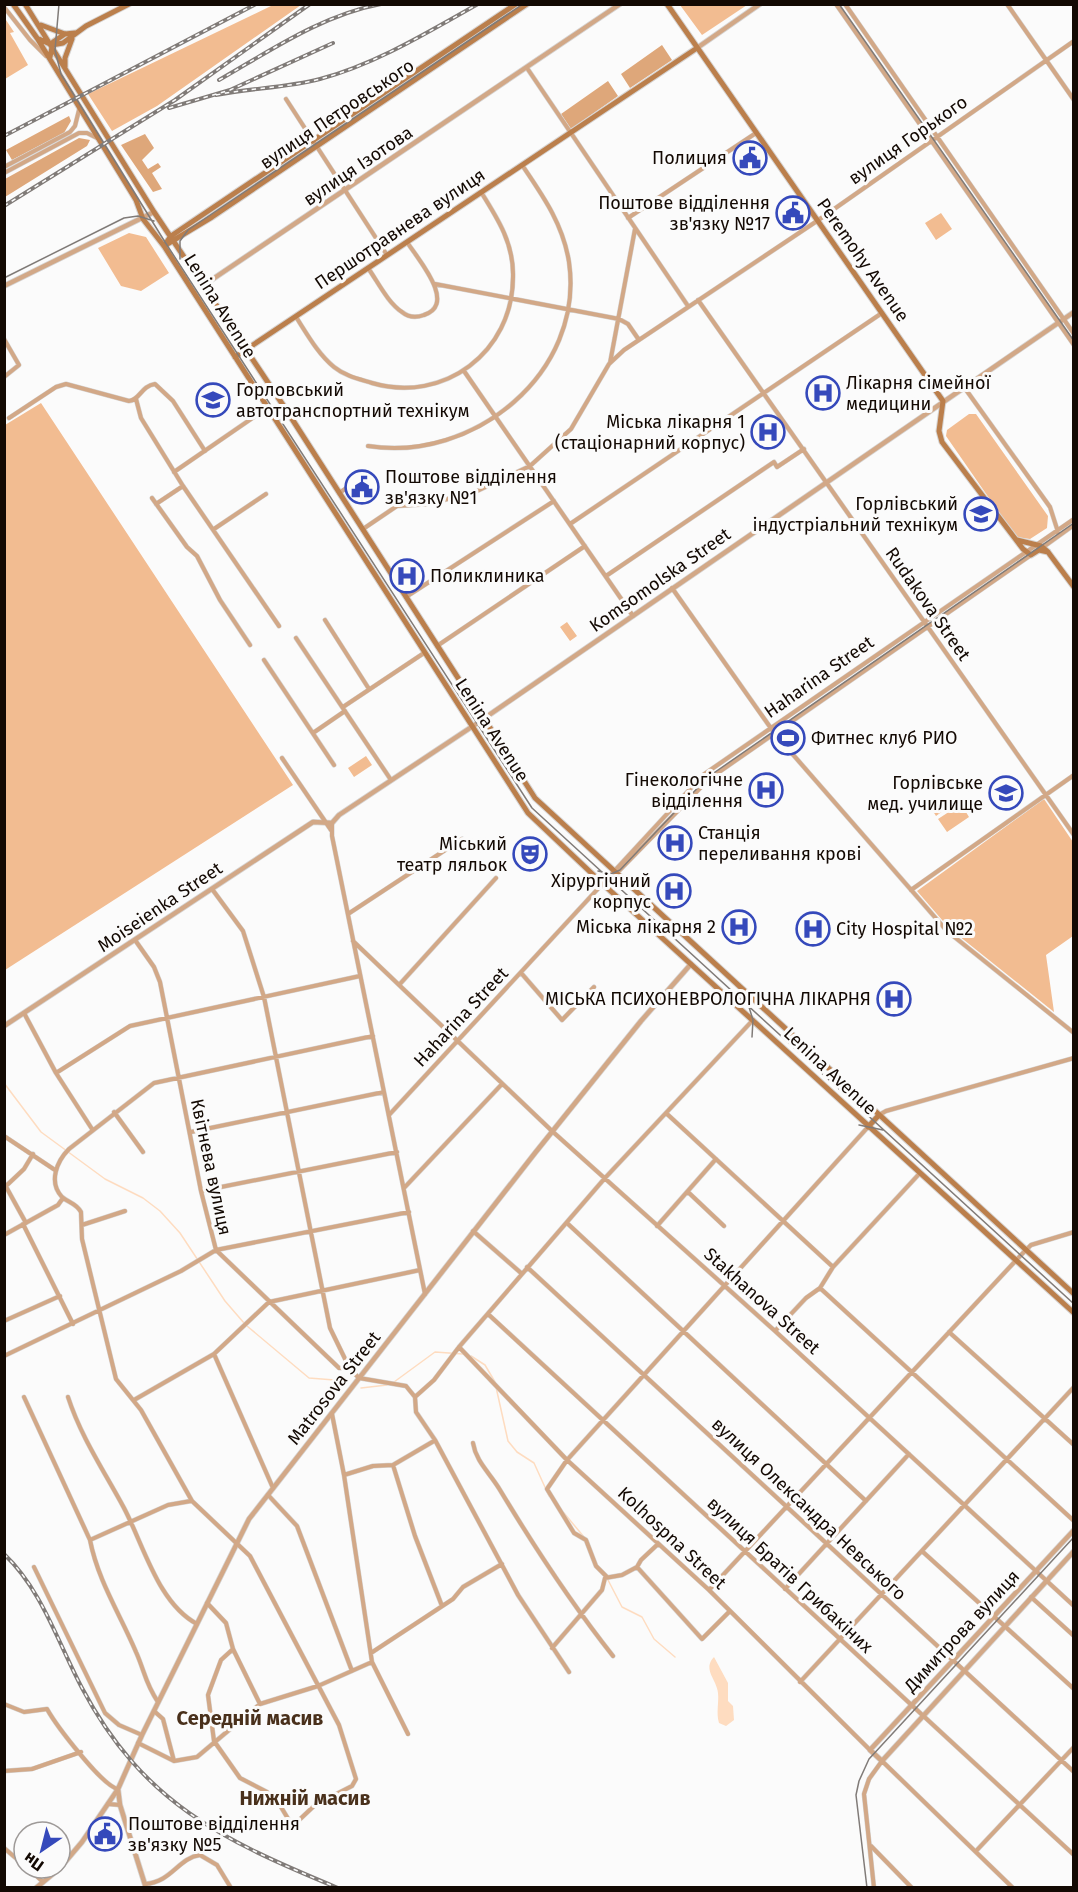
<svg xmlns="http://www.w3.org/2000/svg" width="1078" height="1892" font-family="'Fira Sans',sans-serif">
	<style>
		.green { fill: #f2bc91 }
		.forest { fill: #dea77a }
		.water { fill: #fedcc0 }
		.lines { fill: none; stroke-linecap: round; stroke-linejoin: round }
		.stream { stroke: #fedcc0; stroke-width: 1.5 }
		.minor-casing { stroke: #d6d4d3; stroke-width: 5 }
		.tertiary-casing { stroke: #d6d4d3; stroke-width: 6 }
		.secondary-casing { stroke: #d6d4d3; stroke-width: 7 }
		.minor { stroke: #d2a887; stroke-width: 4 }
		.tertiary { stroke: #d2a887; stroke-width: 4.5 }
		.secondary { stroke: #bb7f4c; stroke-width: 5 }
		.tram { stroke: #807b78; stroke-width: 1.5 }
		.rail-casing { stroke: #807b78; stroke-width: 4 }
		.rail { stroke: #fbfbfb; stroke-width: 1.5; stroke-dasharray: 4.5; stroke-linecap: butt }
		.labels { text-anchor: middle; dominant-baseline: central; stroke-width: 6; stroke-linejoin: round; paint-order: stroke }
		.street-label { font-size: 18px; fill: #130903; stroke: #fbfbfb }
		.poi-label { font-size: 18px; fill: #130903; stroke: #fbfbfb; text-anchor: end }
		.neighbourhood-label { font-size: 20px; font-weight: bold; fill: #49301b; stroke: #fbfbfb }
	</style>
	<rect width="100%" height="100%" fill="#fbfbfb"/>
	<!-- green -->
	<path class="green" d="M273,5H301L157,106L112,131L88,94Z
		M680,5H747L702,35Z
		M4,17L14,32L10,33L28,65L5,79Z
		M941,213L952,229L936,240L925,223Z
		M129,233L146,237L169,273L141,291L121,286L98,248Z
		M41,403L293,785L5,970V425Z
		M969,414H976L1048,516L1047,528L1030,539L1016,537L946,436L947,430Z
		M567,622L577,636L570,641L560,627Z
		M366,756L372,765L354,777L348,768Z
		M945,798L950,806L936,816L931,808Z
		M1044,799L1073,842V936L1046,955L1054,1012L949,928L917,891Z
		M961,804L969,817L947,832L938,819Z"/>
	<!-- forest -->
	<path class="forest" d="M662,45L672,60L630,88L621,74Z
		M608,81L618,96L571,129L561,114Z
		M69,116L71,121L64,133L12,160L6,150Z
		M145,134L154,148L142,160L148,169L158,163L161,167L152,173L162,189L153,192L121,145Z
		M79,138L90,140L87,146L5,197V179Z"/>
	<!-- water -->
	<path class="water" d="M714,1657L728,1683V1701L733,1706L734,1720L726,1726L719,1723C716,1713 719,1703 718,1693C717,1680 702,1669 714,1657Z"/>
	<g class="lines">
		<!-- stream -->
		<path class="stream" d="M4,1083L41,1132L105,1179L143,1198L160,1211L180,1233L225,1301L244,1323
			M247,1326L309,1378L347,1381
			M471,1356L485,1365L495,1382
			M394,1382L435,1352L463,1354
			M496,1387L508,1441L517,1452L534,1463L549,1496
			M361,1388L387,1385
			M564,1513L584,1537
			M608,1580L622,1607L642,1617L654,1639L675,1657"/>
		<defs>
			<path id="minor" d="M836,4L1074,345
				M845,4L1074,334
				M1007,4L1074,100
				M4,7L30,40L46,56
				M527,68L688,306
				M286,99L387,255
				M4,167L70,132L75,126L79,110
				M4,173L79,133H87L97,138
				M628,218L756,133
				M368,268C378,282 388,303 402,312C408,317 416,318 424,315C458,304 417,258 407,242
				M435,284L619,319L628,324L639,340
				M698,300L1074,835
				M296,317C307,334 318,354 334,367C345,376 359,379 372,383C444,404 513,352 513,277C514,244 498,219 481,192
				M4,339L19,365L4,377
				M610,363L635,229
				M464,371L633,616
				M964,387L1050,507L1059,535
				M136,399L141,418L183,486L279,626
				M9,418L56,387L66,384L129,401C140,400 141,386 155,384L173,401L205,451
				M368,446C473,463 585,373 569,262C563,224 543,196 522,165
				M174,472L267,408
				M339,493L362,478
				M152,498L187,547L197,556L220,600L250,645
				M156,504L183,486
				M570,524L882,313
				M214,529L266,494
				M363,529L397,506L429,504L477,491L530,466L571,429L609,364L624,350L817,221L1074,41
				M1042,548L1074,525
				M606,576L774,462L777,467L804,449
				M672,588L775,734L947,931L1074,1033
				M406,597L554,501
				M325,620L369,689
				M296,638L391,780
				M437,646L585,546
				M264,660L334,765
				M343,707L424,653
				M313,733L345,711
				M282,758L331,830
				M332,823V836L425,1294
				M609,881L709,779L1031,555
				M212,889L243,931L264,997L330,1328L349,1367
				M911,890L1074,775
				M348,914L462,839
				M135,940L154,967L160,982L201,1191L216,1250L339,1368H349L359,1378L406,1386L415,1397
				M353,941L552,1131L775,1331L1074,1606
				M522,974L562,1020L594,987
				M399,985L496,878
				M24,1013L56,1073L92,1129
				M753,1020L605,1178L459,1347L567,1460L709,1590L870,1750
				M56,1073L130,1026L360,976
				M114,1112L143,1152
				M666,1113L833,1267
				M389,1115L703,775L1074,519
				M879,1115L886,1111L1074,1058
				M191,1132L384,1092
				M4,1136L55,1170
				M4,1183L26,1223
				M5,1187L24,1169L33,1154
				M404,1188L502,1084
				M201,1191L397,1152
				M688,1192L724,1226
				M567,1223L866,1501
				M23,1224L73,1324
				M82,1225L125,1211
				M657,1226L716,1159
				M473,1231L521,1273
				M4,1235L58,1205L63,1198
				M527,1267L1074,1772
				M820,1288L1074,1521
				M488,1314L1074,1855
				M4,1321L60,1296
				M775,1331L806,1298L820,1288L833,1267L920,1173
				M949,1332L1074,1445
				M214,1354L273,1488
				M4,1356L181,1271L216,1250L409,1212
				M24,1397L90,1540C98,1581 120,1614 136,1652C145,1672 145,1683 158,1702
				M68,1397C81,1437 104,1471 124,1508C144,1546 158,1603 197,1624
				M415,1397L416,1412L435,1440L518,1595L569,1672
				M415,1397L434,1380L459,1347
				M134,1400L214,1354L269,1302L420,1270
				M332,1414L344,1475L372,1662L408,1734
				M473,1443C476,1462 490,1473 500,1490C535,1548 571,1603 613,1656
				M393,1465L415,1536L442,1606
				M344,1475L373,1466L393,1465L434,1441
				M268,1495L297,1526L352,1671
				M90,1540L168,1505L191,1501
				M923,1552L1074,1689
				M34,1567L105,1713L119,1725L142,1735
				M637,1567L702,1639L730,1611
				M637,1567L641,1560L658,1544
				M607,1577L596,1566L586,1540L574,1533L547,1489L567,1460L868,1127
				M785,1589L909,1454
				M709,1590L1021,1255L1031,1245L1074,1232
				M1031,1597L1074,1636
				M207,1603L226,1623L233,1649L260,1704
				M552,1648L602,1590L605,1578L622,1575L637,1567
				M233,1649L221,1660L208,1695L214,1741L240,1778L267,1792L278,1802L290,1822L296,1823L315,1805L352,1786L356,1779L339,1725L250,1556L192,1501L141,1410L116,1379L82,1239L81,1212C76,1203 69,1203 62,1197C48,1182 57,1161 69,1149L154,1083L373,1036
				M371,1653L453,1599L463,1587L502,1564
				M800,1682L1074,1387
				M4,1704L24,1712L47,1709C56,1725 102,1786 118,1789
				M154,1711L163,1719L174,1761
				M138,1743L174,1761L197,1757L260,1704L318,1686L372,1662
				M4,1771L32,1769L81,1752
				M108,1804L120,1805
				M871,1846L912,1888
				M4,1848L24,1865
				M977,1850L1074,1747
				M28,1868L43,1882
				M145,1884C172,1882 178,1858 200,1855L217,1865L231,1888
				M874,1888L864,1794L869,1779L882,1761L1013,1888"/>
			<path id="tertiary" d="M697,48L760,4
				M204,285L620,4
				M4,286L154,212
				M4,1026L313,822L332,823L339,815L476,724L1074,312
				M1074,1530L870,1750L882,1761L1074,1551
				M118,1789L120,1805L146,1888
				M60,1868L82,1842L118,1789L142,1735L249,1519L535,1153L641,1021L691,964
				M36,1888L60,1868"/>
			<path id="secondary" d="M13,4L37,38L136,200L143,219L164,246L528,813L604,885L1074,1313
				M25,4L154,212L285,408L535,798L1074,1294
				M667,4L943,401L939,431L942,442L1023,549L1031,555L1039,550L1048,552
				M41,25L65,34L75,33
				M39,39L52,45L63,43L86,26L129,4
				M50,57L53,42L65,34
				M65,67V58L72,39
				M164,246L212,217L527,4
				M164,246L171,236L516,4
				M235,357L697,48
				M1017,540L1041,546L1048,552L1074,587
				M868,1127L879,1115"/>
		</defs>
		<!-- minor casing -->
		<use href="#minor" class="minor-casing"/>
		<!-- tertiary casing -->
		<use href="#tertiary" class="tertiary-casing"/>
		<!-- secondary casing -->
		<use href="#secondary" class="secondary-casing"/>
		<!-- minor -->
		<use href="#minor" class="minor"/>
		<!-- tertiary -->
		<use href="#tertiary" class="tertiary"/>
		<!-- secondary -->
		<use href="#secondary" class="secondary"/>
		<!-- tram -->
		<path class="tram" d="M59,4L55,50L61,74L165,242L532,808L1074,1304
			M839,4L1074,341
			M180,259V241L188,230L523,4
			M4,278L124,218L138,216L154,221
			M598,871L611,874L620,870L708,777L1074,523
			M749,1007L753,1020L752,1037
			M859,1125L883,1130
			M867,1888L856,1795L859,1781L869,1759L1074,1537"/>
		<defs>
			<path id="rail" d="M219,80C270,51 322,15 381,4
				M216,95C250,88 286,88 320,79C376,64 428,32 478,4
				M169,108L230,90L333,43
				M4,136L256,4
				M4,206L175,100L310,4
				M4,1554C42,1590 58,1643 82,1688C143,1803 222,1840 338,1888"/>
		</defs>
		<!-- rail casing -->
		<use href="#rail" class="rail-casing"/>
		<!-- rail -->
		<use href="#rail" class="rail"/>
	</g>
	<!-- icons -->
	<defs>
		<symbol id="civic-ring" viewBox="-11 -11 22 22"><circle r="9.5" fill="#fbfbfb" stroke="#3549bb" stroke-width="1.5"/><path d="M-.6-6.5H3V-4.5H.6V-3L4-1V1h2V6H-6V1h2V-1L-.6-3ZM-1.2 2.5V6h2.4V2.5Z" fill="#3549bb"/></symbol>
		<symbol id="hospital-ring" viewBox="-11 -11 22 22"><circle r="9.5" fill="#fbfbfb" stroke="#3549bb" stroke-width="1.5"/><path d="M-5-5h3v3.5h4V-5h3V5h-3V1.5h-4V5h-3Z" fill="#3549bb"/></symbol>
		<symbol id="university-ring" viewBox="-11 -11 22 22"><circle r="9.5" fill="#fbfbfb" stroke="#3549bb" stroke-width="1.5"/><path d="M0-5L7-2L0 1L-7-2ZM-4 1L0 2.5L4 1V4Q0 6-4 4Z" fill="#3549bb"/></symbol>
		<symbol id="stadium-ring" viewBox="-11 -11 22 22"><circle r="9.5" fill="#fbfbfb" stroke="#3549bb" stroke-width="1.5"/><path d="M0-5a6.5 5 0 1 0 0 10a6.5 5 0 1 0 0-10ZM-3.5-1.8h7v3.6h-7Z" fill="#3549bb"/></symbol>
		<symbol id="theatre-ring" viewBox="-11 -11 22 22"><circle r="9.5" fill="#fbfbfb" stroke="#3549bb" stroke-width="1.5"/><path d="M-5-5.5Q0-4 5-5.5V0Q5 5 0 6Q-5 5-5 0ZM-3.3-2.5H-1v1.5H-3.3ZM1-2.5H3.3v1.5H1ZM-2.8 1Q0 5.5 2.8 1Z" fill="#3549bb"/></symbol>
	</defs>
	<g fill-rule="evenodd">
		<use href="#civic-ring" x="731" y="139" width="38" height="38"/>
		<use href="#civic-ring" x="774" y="194" width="38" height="38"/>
		<use href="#hospital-ring" x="804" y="374" width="38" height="38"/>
		<use href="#university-ring" x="194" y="381" width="38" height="38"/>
		<use href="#hospital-ring" x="749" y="413" width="38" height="38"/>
		<use href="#civic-ring" x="343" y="468" width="38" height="38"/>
		<use href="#university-ring" x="962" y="495" width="38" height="38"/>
		<use href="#hospital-ring" x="388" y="557" width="38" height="38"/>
		<use href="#stadium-ring" x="769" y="719" width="38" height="38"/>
		<use href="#hospital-ring" x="747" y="771" width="38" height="38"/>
		<use href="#university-ring" x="987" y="774" width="38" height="38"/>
		<use href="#hospital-ring" x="656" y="824" width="38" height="38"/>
		<use href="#theatre-ring" x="511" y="835" width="38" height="38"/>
		<use href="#hospital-ring" x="655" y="872" width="38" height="38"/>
		<use href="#hospital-ring" x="720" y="908" width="38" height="38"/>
		<use href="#hospital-ring" x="794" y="910" width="38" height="38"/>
		<use href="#hospital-ring" x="875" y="980" width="38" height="38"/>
		<use href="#civic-ring" x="86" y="1815" width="38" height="38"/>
	</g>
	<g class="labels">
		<!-- street labels -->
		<g class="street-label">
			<text transform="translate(337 114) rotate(-34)">вулиця Петровського</text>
			<text transform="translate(908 140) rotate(-35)">вулиця Горького</text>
			<text transform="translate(358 166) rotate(-34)">вулиця Ізотова</text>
			<text transform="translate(400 229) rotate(-34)">Першотравнева вулиця</text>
			<text transform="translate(863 260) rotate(55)">Peremohy Avenue</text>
			<text transform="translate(220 306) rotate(58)">Lenina Avenue</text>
			<text transform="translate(660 580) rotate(-35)">Komsomolska Street</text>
			<text transform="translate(928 604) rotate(55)">Rudakova Street</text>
			<text transform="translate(819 677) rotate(-35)">Haharina Street</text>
			<text transform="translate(492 730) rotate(57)">Lenina Avenue</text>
			<text transform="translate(160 907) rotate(-34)">Moiseienka Street</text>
			<text transform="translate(461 1017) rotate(-47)">Haharina Street</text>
			<text transform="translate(830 1071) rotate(43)">Lenina Avenue</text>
			<text transform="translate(211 1167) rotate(78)">Квітнева вулиця</text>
			<text transform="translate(762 1301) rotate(42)">Stakhanova Street</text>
			<text transform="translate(334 1388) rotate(-52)">Matrosova Street</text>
			<text transform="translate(809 1509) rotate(43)">вулиця Олександра Невського</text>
			<text transform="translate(672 1538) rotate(43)">Kolhospna Street</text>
			<text transform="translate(790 1575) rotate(43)">вулиця Братів Грибакіних</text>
			<text transform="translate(962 1631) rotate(-47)">Димитрова вулиця</text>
		</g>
		<!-- poi labels -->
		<g class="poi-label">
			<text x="727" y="158">Полиция</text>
			<text x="770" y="203">Поштове відділення<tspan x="770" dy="21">зв'язку №17</tspan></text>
			<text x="846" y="383" text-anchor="start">Лікарня сімейної<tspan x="846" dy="21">медицини</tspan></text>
			<text x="236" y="390" text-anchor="start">Горловський<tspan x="236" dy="21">автотранспортний технікум</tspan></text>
			<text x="745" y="422">Міська лікарня 1<tspan x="745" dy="21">(стаціонарний корпус)</tspan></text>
			<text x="385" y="477" text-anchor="start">Поштове відділення<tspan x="385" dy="21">зв'язку №1</tspan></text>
			<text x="958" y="504">Горлівський<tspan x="958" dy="21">індустріальний технікум</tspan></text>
			<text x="430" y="576" text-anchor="start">Поликлиника</text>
			<text x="811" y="738" text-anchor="start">Фитнес клуб РИО</text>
			<text x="743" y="780">Гінекологічне<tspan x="743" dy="21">відділення</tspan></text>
			<text x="983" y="783">Горлівське<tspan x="983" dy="21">мед. училище</tspan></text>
			<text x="698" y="833" text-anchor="start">Станція<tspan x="698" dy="21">переливання крові</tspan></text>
			<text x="507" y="844">Міський<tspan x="507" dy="21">театр ляльок</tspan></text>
			<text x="651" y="881">Хірургічний<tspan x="651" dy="21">корпус</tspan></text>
			<text x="716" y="927">Міська лікарня 2</text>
			<text x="836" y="929" text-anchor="start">City Hospital №2</text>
			<text x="871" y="999">МІСЬКА ПСИХОНЕВРОЛОГІЧНА ЛІКАРНЯ</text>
			<text x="128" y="1824" text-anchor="start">Поштове відділення<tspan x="128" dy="21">зв'язку №5</tspan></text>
		</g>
		<!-- neighbourhood labels -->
		<g class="neighbourhood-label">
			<text x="250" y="1718">Середній масив</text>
			<text x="305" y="1798">Нижній масив</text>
		</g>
	</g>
	<!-- border -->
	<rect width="1078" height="1892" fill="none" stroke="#130903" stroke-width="12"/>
	<!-- north arrow -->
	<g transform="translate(42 1850) rotate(215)"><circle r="28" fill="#fbfbfb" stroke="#9e9a98" stroke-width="1.5"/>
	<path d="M0-4.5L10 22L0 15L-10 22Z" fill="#3549bb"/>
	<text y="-9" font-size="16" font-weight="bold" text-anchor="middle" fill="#130903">Пн</text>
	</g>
</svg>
